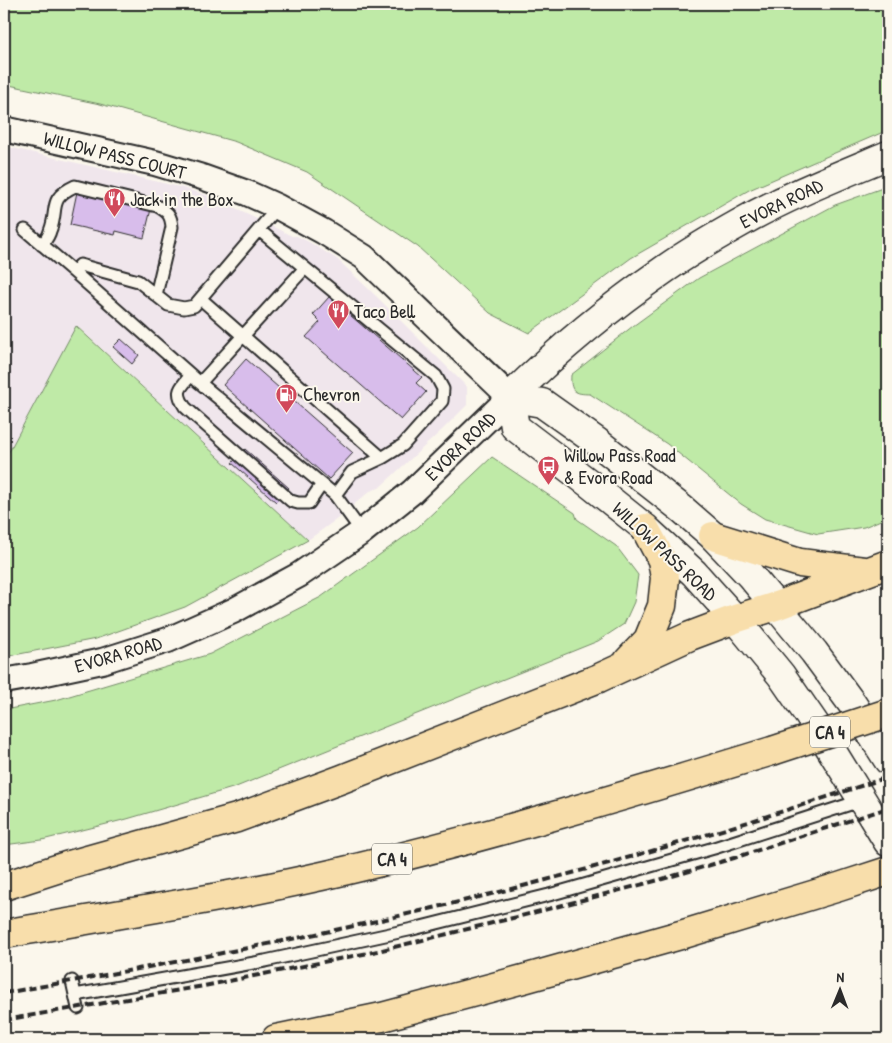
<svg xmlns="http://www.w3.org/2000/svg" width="892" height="1043" font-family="'Patrick Hand',sans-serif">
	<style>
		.built { fill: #f0e6ec }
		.green { fill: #bfeaa7; stroke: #758a69 }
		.building { fill: #d8bdeb; stroke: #2b2b2b }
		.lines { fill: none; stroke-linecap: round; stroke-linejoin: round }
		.service-casing { stroke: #2b2b2b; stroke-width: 15 }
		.minor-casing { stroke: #2b2b2b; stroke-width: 28 }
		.tertiary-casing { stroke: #2b2b2b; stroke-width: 31 }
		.secondary-casing { stroke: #2b2b2b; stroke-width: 31 }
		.motorway-casing { stroke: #2b2b2b; stroke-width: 31 }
		.service { stroke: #fbf7ec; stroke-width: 11 }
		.minor { stroke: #fbf7ec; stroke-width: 24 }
		.tertiary { stroke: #fbf7ec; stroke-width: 28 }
		.secondary { stroke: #fbf7ec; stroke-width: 28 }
		.motorway { stroke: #f8deab; stroke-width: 28 }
		.rail { stroke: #2b2b2b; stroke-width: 4; stroke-dasharray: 8 4; stroke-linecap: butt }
		.motorway-bridge-casing { stroke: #2b2b2b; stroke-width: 31; stroke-linecap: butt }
		.motorway-bridge { stroke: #f8deab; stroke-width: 28 }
		.labels { text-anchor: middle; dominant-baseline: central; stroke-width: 4; stroke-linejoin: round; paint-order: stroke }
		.shield { fill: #fbf7ec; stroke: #696865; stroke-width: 1 }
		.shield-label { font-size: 18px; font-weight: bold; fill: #2b2b2b }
		.street-label { font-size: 19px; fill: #2b2b2b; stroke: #fbf7ec }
		.poi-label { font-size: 19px; fill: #2b2b2b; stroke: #fbf7ec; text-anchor: start }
	</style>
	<rect width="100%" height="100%" fill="#fbf7ec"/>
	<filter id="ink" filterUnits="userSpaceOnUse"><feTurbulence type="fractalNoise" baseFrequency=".02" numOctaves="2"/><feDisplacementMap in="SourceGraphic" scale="10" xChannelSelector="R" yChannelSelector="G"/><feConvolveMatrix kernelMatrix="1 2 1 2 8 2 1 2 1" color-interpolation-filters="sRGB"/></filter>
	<g filter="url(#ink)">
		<!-- built -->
		<path class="built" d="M4,146L180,187L229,202L238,210L292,236H297L309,242L337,259L376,296L467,387V405L441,431L379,488L370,491L337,519L308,540L77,326L4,461Z"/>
		<!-- green -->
		<path class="green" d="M4,4H888V130L749,190L631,258L529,333L490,313L418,247L307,172L236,142L100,104L4,84Z
			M888,186V517L864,527L818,534L765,519L741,504L667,444L590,394C574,394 570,391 571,375L633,326L699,278L835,205Z
			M76,326L308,540L185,607L96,639L4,657V461Z
			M492,457L575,513L577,519L616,546L638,575L634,602L624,624L598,641L236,787L127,819L42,840L4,845V710L56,700L210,654L321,597L418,527Z"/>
		<!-- building -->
		<path class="building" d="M77,192L151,209L144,238L116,231L115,235L70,225Z
			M329,297L422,377L416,383L426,392L401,420L306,337L320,322L313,315Z
			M121,339L139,355L132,364L113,347Z
			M246,359L353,453L329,479L223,385Z
			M245,449L289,488L276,502L232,463Z"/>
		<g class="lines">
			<defs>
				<path id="service" d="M25,230L74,272L200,383L335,495L362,532
					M259,230L436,376L443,389L442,401L403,445L382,458L352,472L335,495
					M42,245C45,241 49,236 50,231C59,209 47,199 75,186L157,206C168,212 171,215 172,227L156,295
					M74,272L80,265L138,281L168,305L184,308L194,306L278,207
					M201,299L382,458
					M191,375C181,388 174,390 185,407L291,501L298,503H309L322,484
					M200,383L305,268
					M72,981L78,1008
					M75,995L265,961L413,929L549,895L714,848L863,800"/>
				<path id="minor" d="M4,129L155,163L202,177L247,193L278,207L324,232L364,257L510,397L412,492L362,532L299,575L233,611L168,640L102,661L32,676L4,681"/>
				<path id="tertiary" d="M510,397C558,350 610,307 665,269C688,253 715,237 740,223C787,196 838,176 888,155
					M510,397L542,403L597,442L682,509L713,536L750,575L776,606
					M510,397L515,427L590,484L645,528L694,573L735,619"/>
				<path id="secondary" d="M776,606L814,652L853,705L888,760
					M735,619L781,675L819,730L888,842"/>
				<path id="motorway" d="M713,536L800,563L864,571
					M628,661L648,640L662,606L665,578L662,560L645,528
					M4,886L66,866L237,818L342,779L599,678L690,636L735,619L776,606L888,564
					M4,934C119,914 234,897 348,870C491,836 632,794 772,751
					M276,1039L382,1017L527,978L684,934L839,887L888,871"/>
			</defs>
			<!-- service casing -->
			<use href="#service" class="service-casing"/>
			<!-- minor casing -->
			<use href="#minor" class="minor-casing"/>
			<!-- tertiary casing -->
			<use href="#tertiary" class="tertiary-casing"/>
			<!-- secondary casing -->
			<use href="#secondary" class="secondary-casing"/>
			<!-- motorway casing -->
			<use href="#motorway" class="motorway-casing"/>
			<!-- service -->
			<use href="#service" class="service"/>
			<!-- minor -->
			<use href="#minor" class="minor"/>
			<!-- tertiary -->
			<use href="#tertiary" class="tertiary"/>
			<!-- secondary -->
			<use href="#secondary" class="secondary"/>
			<!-- motorway -->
			<use href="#motorway" class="motorway"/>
			<!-- rail -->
			<path class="rail" d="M4,993C175,963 347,931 515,888C641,856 765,818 888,777
				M4,1020L204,986L378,951L521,916L659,880L734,858L888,808"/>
			<defs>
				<path id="motorway-bridge" d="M772,751L888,713"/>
			</defs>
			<!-- motorway-bridge casing -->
			<use href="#motorway-bridge" class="motorway-bridge-casing"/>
			<!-- motorway-bridge -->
			<use href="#motorway-bridge" class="motorway-bridge"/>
		</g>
	</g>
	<!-- icons -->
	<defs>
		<symbol id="restaurant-pin" viewBox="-11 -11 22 30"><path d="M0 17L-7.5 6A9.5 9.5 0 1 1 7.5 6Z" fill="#d1495b" stroke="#fbf7ec"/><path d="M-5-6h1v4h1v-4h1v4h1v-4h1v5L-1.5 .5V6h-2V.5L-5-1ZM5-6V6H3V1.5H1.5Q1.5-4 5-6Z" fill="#fff"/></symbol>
		<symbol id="fuel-pin" viewBox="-11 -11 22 30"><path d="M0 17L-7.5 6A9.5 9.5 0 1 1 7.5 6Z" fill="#d1495b" stroke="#fbf7ec"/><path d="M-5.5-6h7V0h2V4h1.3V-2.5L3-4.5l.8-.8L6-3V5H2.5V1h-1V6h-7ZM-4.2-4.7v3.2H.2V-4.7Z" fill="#fff"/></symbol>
		<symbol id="bus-pin" viewBox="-11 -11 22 30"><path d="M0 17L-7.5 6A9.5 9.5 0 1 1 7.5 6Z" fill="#d1495b" stroke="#fbf7ec"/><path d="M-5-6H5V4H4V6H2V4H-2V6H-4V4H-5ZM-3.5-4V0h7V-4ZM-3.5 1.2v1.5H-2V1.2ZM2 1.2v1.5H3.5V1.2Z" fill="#fff"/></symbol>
	</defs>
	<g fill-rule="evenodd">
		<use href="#restaurant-pin" x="102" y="186" width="25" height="34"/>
		<use href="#restaurant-pin" x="326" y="298" width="25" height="34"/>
		<use href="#fuel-pin" x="274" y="382" width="25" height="34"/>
		<use href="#bus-pin" x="536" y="454" width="25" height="34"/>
	</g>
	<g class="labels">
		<!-- shield labels -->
		<g class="shield">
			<rect x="810" y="716.5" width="40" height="31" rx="4"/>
			<rect x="372" y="843.5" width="40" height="31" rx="4"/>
		</g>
		<g class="shield-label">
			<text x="830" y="732">CA 4</text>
			<text x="392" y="859">CA 4</text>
		</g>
		<!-- street labels -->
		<g class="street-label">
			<text transform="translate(115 155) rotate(14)">WILLOW PASS COURT</text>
			<text transform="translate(781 203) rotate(-26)">EVORA ROAD</text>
			<text transform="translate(460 446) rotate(-44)">EVORA ROAD</text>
			<text transform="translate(665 551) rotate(43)">WILLOW PASS ROAD</text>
			<text transform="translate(118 654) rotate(-16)">EVORA ROAD</text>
		</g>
		<!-- poi labels -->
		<g class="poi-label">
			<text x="130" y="199">Jack in the Box</text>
			<text x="354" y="311">Taco Bell</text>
			<text x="303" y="394">Chevron</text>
			<text x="564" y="455">Willow Pass Road<tspan x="564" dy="22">&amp; Evora Road</tspan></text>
		</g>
	</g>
	<!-- margin -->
	<rect width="892" height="1043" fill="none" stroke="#fbf7ec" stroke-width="20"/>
	<rect x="10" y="10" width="872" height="1023" fill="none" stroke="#2b2b2b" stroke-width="2" filter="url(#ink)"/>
	<!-- north arrow -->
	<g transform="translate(840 990) rotate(1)" stroke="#fbf7ec" stroke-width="4" paint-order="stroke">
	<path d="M0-4L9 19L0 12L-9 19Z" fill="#2b2b2b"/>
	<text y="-8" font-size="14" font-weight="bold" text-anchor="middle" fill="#2b2b2b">N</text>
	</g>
</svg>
